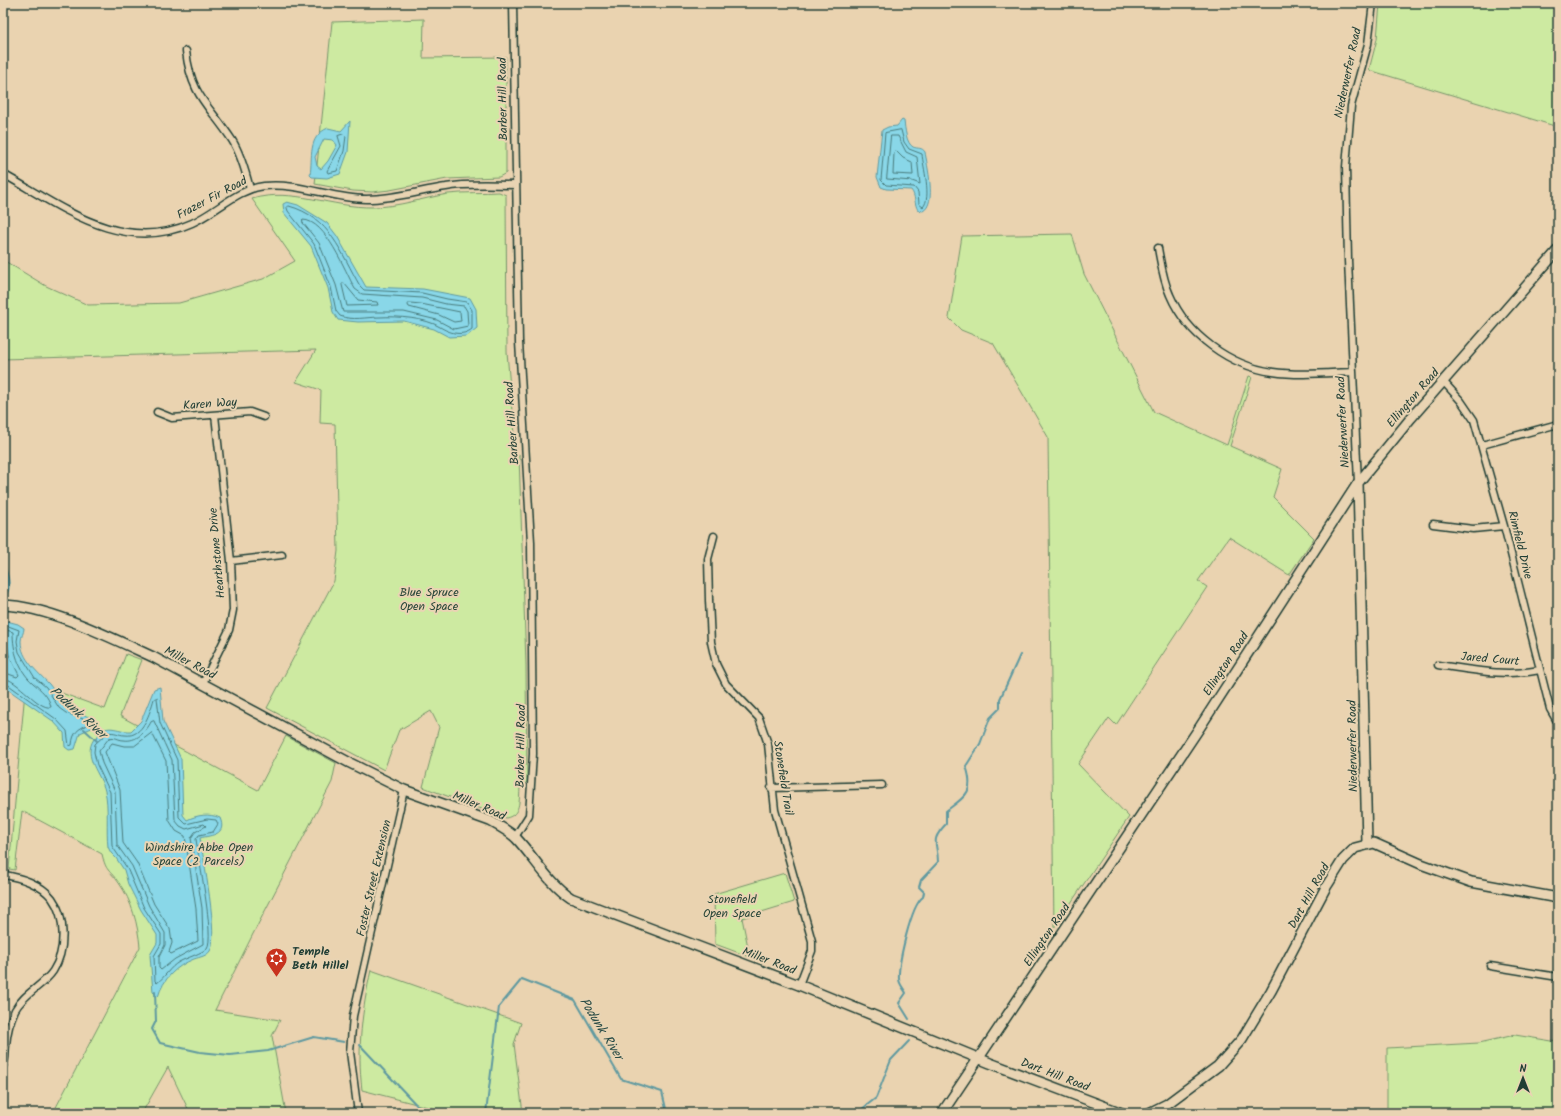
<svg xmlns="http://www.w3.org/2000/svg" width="1561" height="1116" font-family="Kalam,sans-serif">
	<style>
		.green { fill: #cdeaa1; stroke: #76946a }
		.water { fill: #89d7e8; stroke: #5f99a0; fill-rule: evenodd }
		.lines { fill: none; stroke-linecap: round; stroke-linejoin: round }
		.shore { stroke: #497b7c; stroke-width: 1 }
		.stream { stroke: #5f99a0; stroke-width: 2 }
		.street-casing { stroke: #1f3d34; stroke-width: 9 }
		.secondary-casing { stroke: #1f3d34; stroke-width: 12 }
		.street { stroke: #e9d4b3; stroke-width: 6 }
		.secondary { stroke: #e9d4b3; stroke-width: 9 }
		.labels { text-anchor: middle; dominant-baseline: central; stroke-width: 4; stroke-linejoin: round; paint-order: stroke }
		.street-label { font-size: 12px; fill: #1f3d34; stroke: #e9d4b3 }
		.park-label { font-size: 12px; fill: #284639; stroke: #e9d4b3 }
		.poi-label { font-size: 12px; font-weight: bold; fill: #1f3d34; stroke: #e9d4b3; text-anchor: start }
		.water-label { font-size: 13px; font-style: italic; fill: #2a4c46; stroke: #e9d4b3 }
	</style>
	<rect width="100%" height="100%" fill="#ead3b0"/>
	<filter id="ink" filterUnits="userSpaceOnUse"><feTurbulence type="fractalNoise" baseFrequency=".025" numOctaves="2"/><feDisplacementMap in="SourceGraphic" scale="8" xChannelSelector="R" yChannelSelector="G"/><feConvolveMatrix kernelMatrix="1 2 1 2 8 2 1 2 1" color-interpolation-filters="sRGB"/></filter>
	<g filter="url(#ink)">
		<!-- green -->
		<path class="green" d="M1380,3H1558V127L1369,70L1377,39Z
			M424,19L423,58L506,57V173L499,177L447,179L390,190L372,192L353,191L315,184L332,22Z
			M499,192L506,195L507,352L516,459L519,455L526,665L527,782L520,788C519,800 521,815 506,818L423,787L439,727L431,711L399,730L384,770L267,708L334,581L338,551L335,424L320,423L321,390L296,382L316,350L3,359V260L46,286L88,305L179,303L263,279L295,261L252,199C292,187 332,208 373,207C398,207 423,198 448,194C465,192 482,193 499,192Z
			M1072,234L1084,274L1154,412L1227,445L1249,376L1252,377L1230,446L1282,469L1273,497L1314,538L1289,575L1229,537L1198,581L1207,587L1116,725L1109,718L1078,764L1129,817L1054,928L1048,437L993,343L961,330L949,318L962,236Z
			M126,654L142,660L120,716L258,790L286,736L336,763L332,782L253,934L215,1010L280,1020L272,1036L286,1113H190L168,1067L142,1113H53L140,947C138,925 132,901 119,883C109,869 106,872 102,854L22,811L15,870L9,869L26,680L105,709Z
			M785,873L794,902L742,918L750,957L715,944L714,894Z
			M371,970L521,1023L514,1044L523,1113H451L362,1090C357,1048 362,1011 371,970Z
			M1515,1035L1558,1042V1113H1387V1048L1479,1043Z"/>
		<!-- water -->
		<path class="water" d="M902,120L904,121C905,128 906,143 913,147C918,149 922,147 925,152C927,165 937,204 923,211L918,210C914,204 916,196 911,190L886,189L881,187L877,177L882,130L888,127L897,126Z
			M350,121L348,152L340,174L327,178L312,177L310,175C313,157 307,137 328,128L341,131ZM324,139L333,140L337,145L328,161L321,169L317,166L315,157Z
			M287,202L298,205L327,223L337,236L366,287L423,289L470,298L476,309L477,328L467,336L449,337L434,329L404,321L358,322L338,320L333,312L328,288L311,246L284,213L283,204Z
			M3,562C7,571 13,587 6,595L3,594Z
			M3,620L18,624L24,628C24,633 21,636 21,641C21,659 38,672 49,684C56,692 58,703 67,709C75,714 85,713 93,720L94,727L80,733L75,749L69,750L65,747L64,733L53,721L3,686Z
			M160,687L163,721L181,759L183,815L187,820C197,815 209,813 220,818C227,835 212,835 200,838C203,856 219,939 210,951C207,956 200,957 194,959C176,966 163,979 158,997L153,992L150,955L157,943V935L141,910L128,884L124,870L116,858L111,853L108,847C106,830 109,806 105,791C101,774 82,757 94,739H96C106,720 117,732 131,731L141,721L154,689Z"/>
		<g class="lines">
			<!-- shore -->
			<path class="shore" d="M901,130L904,142L909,149L922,154C923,166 932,198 923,207L919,204L918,192L914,187L886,185L881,180L885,133Z
				M344,134L346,136L344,151L337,171L328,173L327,171L341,146L338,136Z
				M891,136H898L906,152L917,157L920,184L912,181L887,179Z
				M896,151L903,158L912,162L913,175L893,174L894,153Z
				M289,206C330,217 341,253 360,286L364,290L422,293L447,299L467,302L472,310V329C462,337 450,333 440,327C426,318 397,316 380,317C367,317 352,321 340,316L336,311L331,287L314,244L288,211L287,208Z
				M303,220C326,220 345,271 355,289L362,294L422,298L446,304L464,306L467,311L468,326L454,329L437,320L404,312H343L336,285L319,243L303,223Z
				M344,283L358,300L377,302L378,305L347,306L342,285Z
				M410,303L421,304L460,312L461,321L454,322L439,315L409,307L408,305Z
				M3,624L19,630L17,641L19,652L35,678L46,687L59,708L66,713L86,720L89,724C78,729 73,732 72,745L69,746L67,731L56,719L10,686L3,683
				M3,629L13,632C13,650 18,670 33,683C40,689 49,696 51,707C38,710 18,679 3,678
				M3,635L6,637L9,655L19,675L17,677L3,672
				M157,698L160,723L177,760L179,817L186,824L207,819L216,820L218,824L213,832L199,835L196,839C198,856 215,938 207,948C203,953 186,958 179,962C170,967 165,977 157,983L155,981L154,956L161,944V934L144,908L127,868L112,846L110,792L97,765L94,752L95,744L107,733C115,731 118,735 125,735C143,738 150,712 154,699Z
				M154,721L172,760L175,820L180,826L186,829L204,824L206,826L195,832L191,838L202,908L203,944L175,959L161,970L159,968V957L165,945V933L149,906L132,866L117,845L115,791L102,763L99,751L109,738C115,736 118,740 124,740C136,742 146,732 151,722Z
				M152,733L166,761L169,820L176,831L185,836L196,909L198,941L171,954L169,952L172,943L170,929L154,904L137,863L123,843L120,790L105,752L112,743L124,746H134Z"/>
			<!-- stream -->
			<path class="stream" d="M84,729L97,741
				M155,992L156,1021L152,1029L160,1043L200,1052L230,1055L268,1051L314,1037L344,1042
				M909,1019L899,1003L906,993C904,989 899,984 899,979C898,964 911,905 923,897L924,892L919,887L921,880L938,862C938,842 929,842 946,824V811C966,796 975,792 966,766L980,744L990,718L1000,708V699L1020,655
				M360,1045L424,1113
				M486,1113L499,1007L522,979L575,1000L621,1079L662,1092L667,1113
				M857,1113L876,1098L891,1060L909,1041"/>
			<defs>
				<path id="street" d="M513,3L519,342L531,542L533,754L529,815L515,837
					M186,51C191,96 209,105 232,140C241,154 246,173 250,189
					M3,174C62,207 122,255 192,223C217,212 237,189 264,186C298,182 332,199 366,199C394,199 419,191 446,187C469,183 492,185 515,185
					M1158,248C1161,264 1163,280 1170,295C1187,335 1230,366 1273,372C1299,376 1327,373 1353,372
					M1443,381L1461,401L1474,420L1504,526L1550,709L1558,723
					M157,412L172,418L250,412L264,417
					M1482,445L1558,424
					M1358,483L1348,260L1346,167L1351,106L1368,44L1373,3
					M1433,524L1473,529L1504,526
					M714,536L708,559L709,600L711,642L716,664L726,684L759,718L768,744L775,810L812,941V951L799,985
					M231,561L282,555
					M1438,665C1473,670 1505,677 1540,670
					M203,683L229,630L233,610L231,561L215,415
					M771,788L882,785
					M3,875C20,877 41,884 52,898C66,917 66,951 53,971C43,986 24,993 15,1010C10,1021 7,1033 6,1045C5,1052 6,1060 3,1066
					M1490,966L1558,977
					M358,1113L350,1052L353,1016L404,790"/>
				<path id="secondary" d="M1358,483L1367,843
					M3,605C48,606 112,638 153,657L350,763L404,790L490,821C499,826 509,831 516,838C535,858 547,882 571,898L799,985L990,1063L1122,1113
					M942,1113L1200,727L1358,483L1411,418L1558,250
					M1149,1113L1167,1104L1218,1066L1242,1039L1271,991L1326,887L1343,860L1355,848L1374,843L1421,864L1471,882L1558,898"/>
			</defs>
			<!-- street casing -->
			<use href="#street" class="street-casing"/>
			<!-- secondary casing -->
			<use href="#secondary" class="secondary-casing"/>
			<!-- street -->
			<use href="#street" class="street"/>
			<!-- secondary -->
			<use href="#secondary" class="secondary"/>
		</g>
	</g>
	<!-- icons -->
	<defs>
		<symbol id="synagogue-pin" viewBox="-11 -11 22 30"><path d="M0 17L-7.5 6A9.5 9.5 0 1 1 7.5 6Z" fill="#c8321e" stroke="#e9d4b3"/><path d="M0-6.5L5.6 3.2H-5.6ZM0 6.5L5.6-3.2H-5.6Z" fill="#fff"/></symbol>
	</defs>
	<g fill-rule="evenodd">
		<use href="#synagogue-pin" x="264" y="946" width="25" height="34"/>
	</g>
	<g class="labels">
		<!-- street labels -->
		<g class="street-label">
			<text transform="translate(1348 73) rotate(-78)">Niederwerfer Road</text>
			<text transform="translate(503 99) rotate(-91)">Barber Hill Road</text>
			<text transform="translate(212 198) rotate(-28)">Frazer Fir Road</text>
			<text transform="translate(1413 398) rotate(-49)">Ellington Road</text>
			<text transform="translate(210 404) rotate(-4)">Karen Way</text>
			<text transform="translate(1343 422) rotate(-93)">Niederwerfer Road</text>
			<text transform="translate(512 423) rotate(-94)">Barber Hill Road</text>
			<text transform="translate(1520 545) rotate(76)">Rimfield Drive</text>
			<text transform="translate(217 553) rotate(-95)">Hearthstone Drive</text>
			<text transform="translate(1490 659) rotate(5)">Jared Court</text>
			<text transform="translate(190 663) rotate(28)">Miller Road</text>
			<text transform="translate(1226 664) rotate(-57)">Ellington Road</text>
			<text transform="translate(521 746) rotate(-89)">Barber Hill Road</text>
			<text transform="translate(1353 746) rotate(-91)">Niederwerfer Road</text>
			<text transform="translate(783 778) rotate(81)">Stonefield Trail</text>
			<text transform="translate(479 806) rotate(23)">Miller Road</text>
			<text transform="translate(374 878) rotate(-77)">Foster Street Extension</text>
			<text transform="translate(1309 896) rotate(-61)">Dart Hill Road</text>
			<text transform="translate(1047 935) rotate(-56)">Ellington Road</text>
			<text transform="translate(769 961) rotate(21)">Miller Road</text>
			<text transform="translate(1055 1075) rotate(21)">Dart Hill Road</text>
		</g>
		<!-- park labels -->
		<g class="park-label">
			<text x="429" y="592">Blue Spruce<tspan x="429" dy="14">Open Space</tspan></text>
			<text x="199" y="847">Windshire Abbe Open<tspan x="199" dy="14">Space (2 Parcels)</tspan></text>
			<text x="732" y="899">Stonefield<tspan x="732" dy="14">Open Space</tspan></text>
		</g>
		<!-- poi labels -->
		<g class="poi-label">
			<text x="292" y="951">Temple<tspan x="292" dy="14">Beth Hillel</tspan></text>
		</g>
		<!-- water labels -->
		<g class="water-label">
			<text transform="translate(78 713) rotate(42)">Podunk River</text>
			<text transform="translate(601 1029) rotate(58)">Podunk River</text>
		</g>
	</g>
	<!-- margin -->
	<rect width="1561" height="1116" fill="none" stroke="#e9d4b3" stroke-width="16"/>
	<rect x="8" y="8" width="1545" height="1100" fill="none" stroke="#1f3d34" stroke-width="1.5" filter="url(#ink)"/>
	<!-- north arrow -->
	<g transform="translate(1523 1078)" stroke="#e9d4b3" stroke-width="3" paint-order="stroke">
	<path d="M0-3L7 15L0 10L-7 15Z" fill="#1f3d34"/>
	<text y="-6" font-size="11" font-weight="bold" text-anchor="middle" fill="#1f3d34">N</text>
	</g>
</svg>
